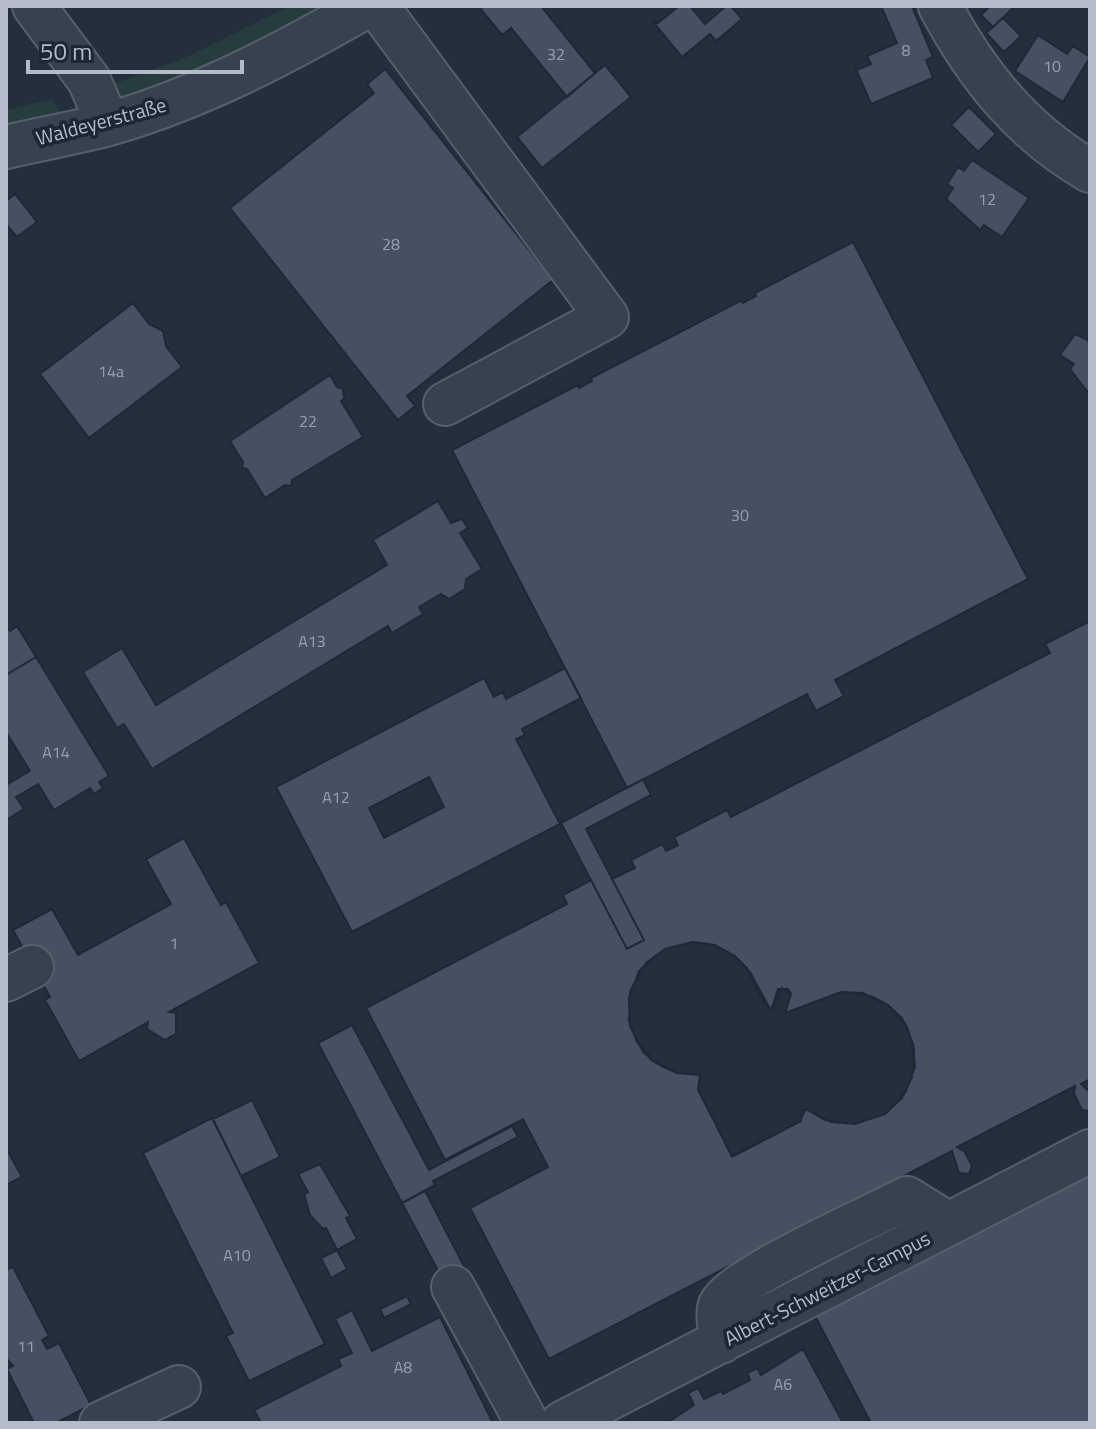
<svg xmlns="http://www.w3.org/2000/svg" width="1096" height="1429" font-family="'Titillium Web',sans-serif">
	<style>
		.green { fill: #263c3f }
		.building { fill: #455162; stroke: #1f2835; stroke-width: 2; fill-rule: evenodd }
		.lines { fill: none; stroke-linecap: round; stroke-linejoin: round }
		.minor-casing { stroke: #565f6c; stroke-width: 46 }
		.minor { stroke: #38414e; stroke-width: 42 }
		.labels { text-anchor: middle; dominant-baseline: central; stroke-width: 7; stroke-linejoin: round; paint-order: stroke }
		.number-label { font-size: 16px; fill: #98a1af }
		.street-label { font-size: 20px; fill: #b4bcc9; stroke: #1d2633 }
	</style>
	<rect width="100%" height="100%" fill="#242f3e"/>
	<!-- green -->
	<path class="green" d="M290,6H342L129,107L111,85L189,56Z
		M52,99L66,120L6,134V110Z"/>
	<!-- building -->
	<path class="building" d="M541,6L595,73L567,97L511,28L502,35L479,7Z
		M679,6H690L705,24L726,6H731L742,19L716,41L710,34L682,57L653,22L658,23Z
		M881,6H912L933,57L926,60L933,78L871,104L853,62L857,70L871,64L867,56L897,43Z
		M990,6H1012L1013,8L993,27L981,15Z
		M1003,18L1021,36L1004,52L986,33Z
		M1038,35L1067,54L1073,46L1090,57L1063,102L1015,71Z
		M605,65L631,97L542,168L517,137Z
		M385,69L553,280L407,396L415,406L398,420L230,208L374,93L367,84Z
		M969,107L996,134L978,152L951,125Z
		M972,160L1029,198L1002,237L984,225L980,230L946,199L953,188L947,184L958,167L964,171Z
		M15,194L37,222L17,237L6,224V201Z
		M853,242L1028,579L835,680L844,696L816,711L807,694L627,788L452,450L578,385L579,388L592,381L591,378L742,300L743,303L756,296L755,293Z
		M133,303L149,324L163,331L166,346L182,367L89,438L40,374Z
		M1075,334L1088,340L1090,348V395L1070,369L1074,364L1060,355Z
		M330,375L337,387L343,389L344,399L341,401L363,437L292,480L291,486L285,485L265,498L247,469L242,468L243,462L230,441Z
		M438,501L451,523L462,519L468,528L460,533L482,569L466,579L465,589L449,599L441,594L419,607L423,614L392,633L388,626L152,769L124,724L117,728L83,672L122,648L156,705L387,565L373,540Z
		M1090,621V1079L1081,1084L1090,1092V1111L1082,1110L1074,1094L1075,1086L957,1147L965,1152L972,1166L969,1174L959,1173L952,1151L549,1359L470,1208L548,1167L523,1119L445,1160L366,1008L567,904L563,895L591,880L627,949L644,940L612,879L635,868L631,860L662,844L666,851L678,845L674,837L727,810L731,817L1050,653L1045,644ZM693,942L709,944L735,956L747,968L764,1004L772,1009L782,988L791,994L785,1013L842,992L871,996L888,1005L902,1018L913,1044L915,1067L905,1093L885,1114L855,1124L831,1122L806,1109L802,1111L801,1121L732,1156L698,1090L700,1075L677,1073L661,1066L643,1052L630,1026L629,998L639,971L665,949Z
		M6,625L10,631L17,626L36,657L6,675Z
		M36,657L109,776L99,782L103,788L94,794L90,788L54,810L38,784L16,797L24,809L6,820V781L8,784L30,771L6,732V675Z
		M565,668L581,698L522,729L525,735L516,739L560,824L352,932L276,787L484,678L494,697L503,692L506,699ZM429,777L444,807L384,838L369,808Z
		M643,779L651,795L586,829L644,940L627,949L561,823Z
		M184,838L221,905L226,902L259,963L169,1012L176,1013V1034L165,1040L147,1029L148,1022L79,1061L45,1000L50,997L13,930L52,909L78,955L171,904L146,859Z
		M692,942L715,945L735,956L750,972L769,1007L772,1008L778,989H788L791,994L785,1013L841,992L863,993L888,1005L907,1027L914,1049L912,1077L902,1098L885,1114L854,1124L825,1120L806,1109L799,1122L732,1157L698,1089L700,1075L677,1073L651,1060L637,1042L629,1021L630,992L642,968L665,949Z
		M693,942L715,946L735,956L750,973L764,1004L772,1009L782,988L791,994L785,1013L842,992L871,996L888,1005L905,1023L913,1044L915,1067L905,1093L885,1114L855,1124L831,1122L806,1109L802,1111L801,1121L732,1156L698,1090L700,1075L677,1073L656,1063L637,1042L629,1021L630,992L646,963L665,949Z
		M352,1025L429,1170L512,1126L518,1137L433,1181L435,1185L402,1203L318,1043Z
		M252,1100L280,1157L241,1176L213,1119Z
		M212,1118L325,1344L249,1381L226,1336L233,1333L143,1153Z
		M1090,1128V1423H871L776,1241L838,1210L857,1249Z
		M6,1148L22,1177L6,1185Z
		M320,1164L350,1216L346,1218L357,1239L337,1250L326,1228L323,1229L310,1215L304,1194L308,1192L298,1174Z
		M425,1191L465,1268L443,1280L402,1203Z
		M337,1250L347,1269L331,1278L321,1258Z
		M13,1267L49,1336L42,1340L47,1349L59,1343L91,1405L56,1423H34L7,1369L13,1366L6,1358V1270Z
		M407,1296L411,1304L384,1318L380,1309Z
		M352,1310L372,1351L440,1317L493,1423H261L254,1410L341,1366L338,1359L352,1353L335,1319Z
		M803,1349L843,1423H667L694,1405L688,1393L698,1388L704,1399L721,1391L723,1394L750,1380L747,1373L757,1368L761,1375Z"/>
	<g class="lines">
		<defs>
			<path id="minor" d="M34,6L89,80L108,124
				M377,6L607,317L445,404
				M940,6C976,74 1022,132 1090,171
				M6,147C40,139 75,133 109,124C200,98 285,53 367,6
				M6,980L32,967
				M453,1287L527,1423
				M721,1342C721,1332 716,1315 720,1305C732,1278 873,1216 907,1198L949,1224
				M101,1423L179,1387
				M562,1423L1090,1151"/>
		</defs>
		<!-- minor casing -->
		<use href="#minor" class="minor-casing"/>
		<!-- minor -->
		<use href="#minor" class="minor"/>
	</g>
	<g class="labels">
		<!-- number labels -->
		<g class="number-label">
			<text x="906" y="50">8</text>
			<text x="556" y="54">32</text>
			<text x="1052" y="66">10</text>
			<text x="987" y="199">12</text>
			<text x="391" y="244">28</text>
			<text x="111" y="371">14a</text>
			<text x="308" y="421">22</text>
			<text x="740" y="515">30</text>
			<text x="312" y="641">A13</text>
			<text x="56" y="752">A14</text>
			<text x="336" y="797">A12</text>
			<text x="174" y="943">1</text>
			<text x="237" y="1255">A10</text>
			<text x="26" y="1346">11</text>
			<text x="403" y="1367">A8</text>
			<text x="783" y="1384">A6</text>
		</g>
		<!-- street labels -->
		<g class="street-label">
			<text transform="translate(101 121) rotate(-15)">Waldeyerstraße</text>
			<text transform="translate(827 1288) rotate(-27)">Albert-Schweitzer-Campus</text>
		</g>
	</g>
	<!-- border -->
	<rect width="1096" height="1429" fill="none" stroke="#b4bcc9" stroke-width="16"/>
	<!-- scale -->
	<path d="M28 60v12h214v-12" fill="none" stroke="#b4bcc9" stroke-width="4"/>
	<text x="40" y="60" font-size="24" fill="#b4bcc9" stroke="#1d2633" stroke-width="6" paint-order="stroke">50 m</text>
</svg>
